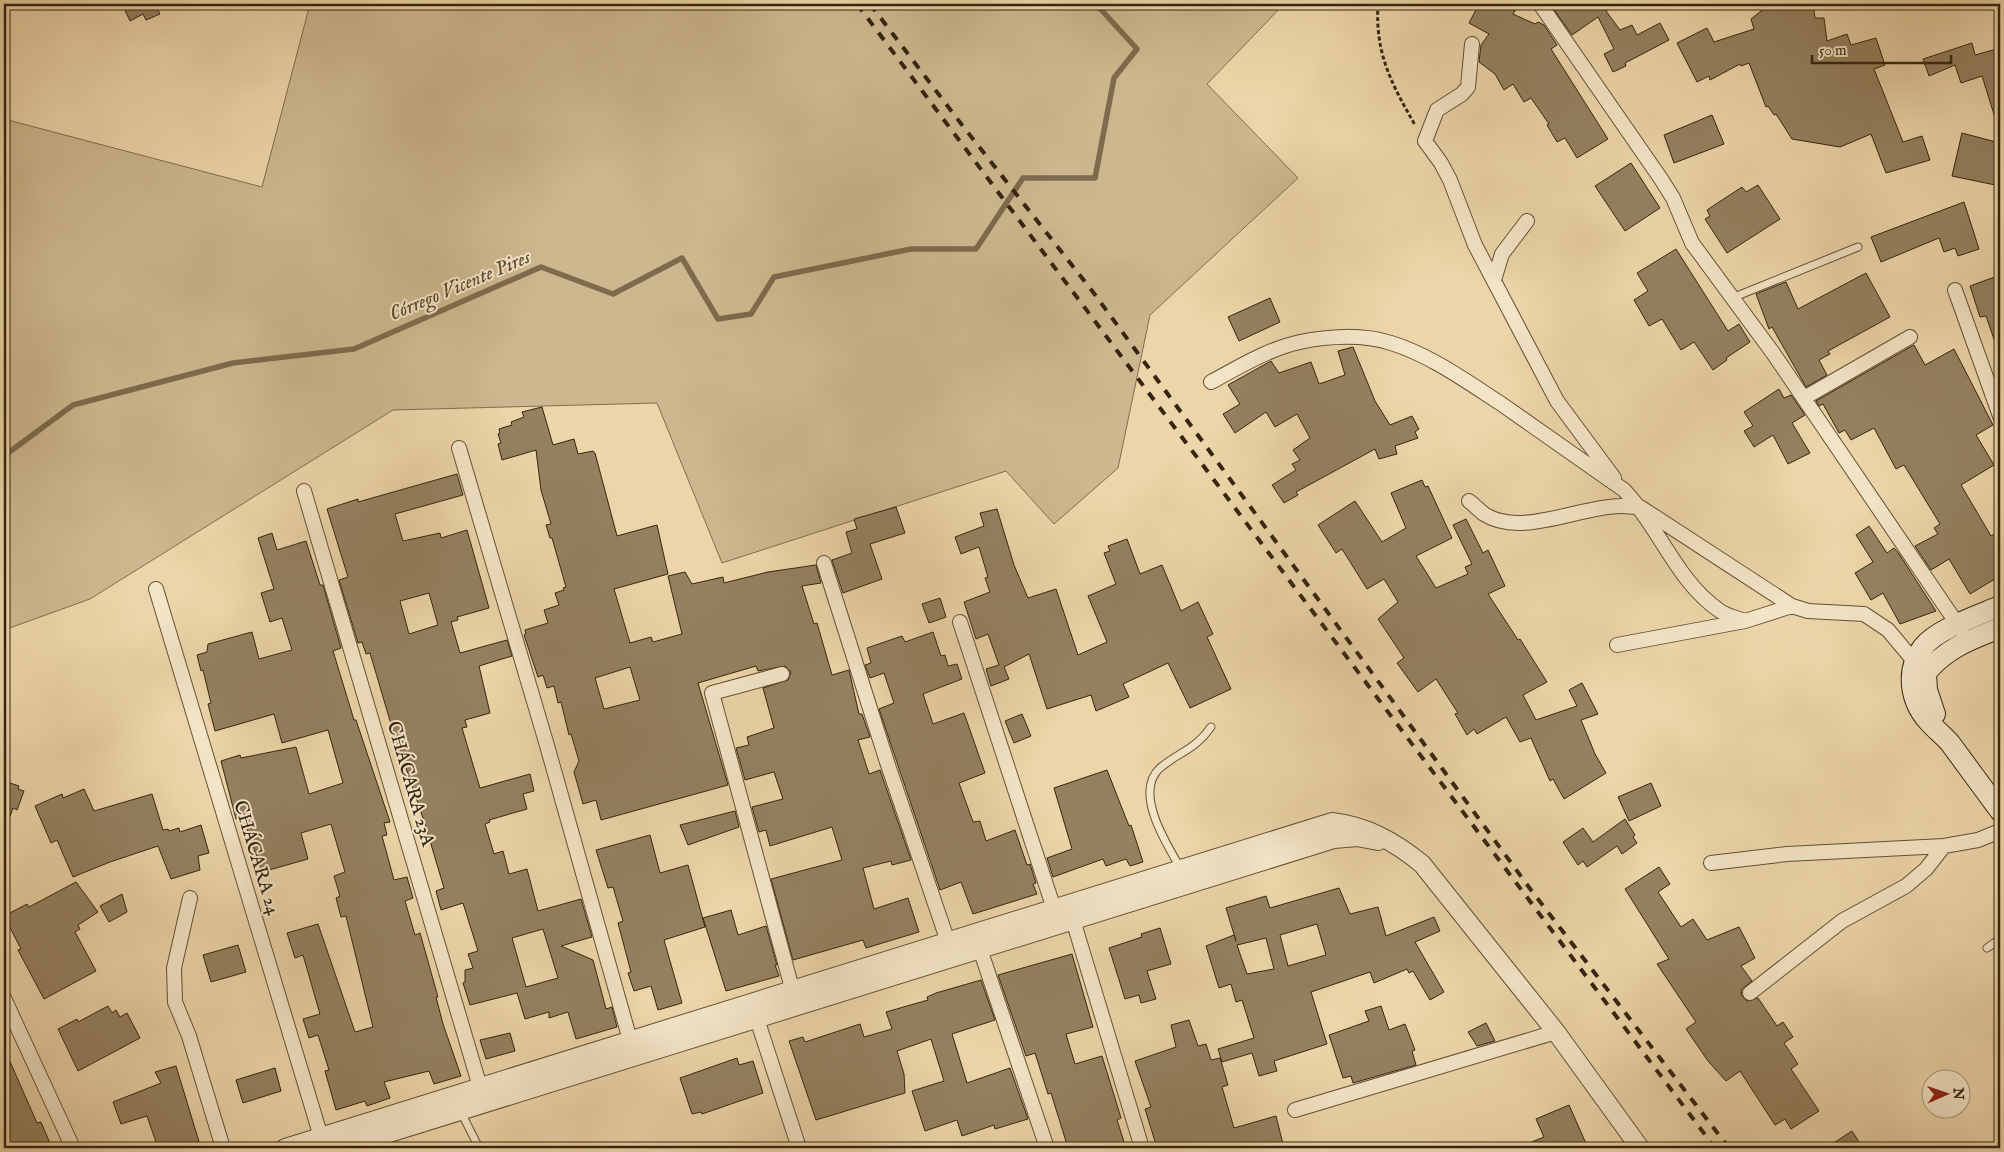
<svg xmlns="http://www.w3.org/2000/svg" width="2004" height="1152" font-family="'IM FELL English',serif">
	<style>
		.green { fill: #cdb78e; stroke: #806e50 }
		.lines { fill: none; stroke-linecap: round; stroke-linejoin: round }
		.stream { stroke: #7d6b4d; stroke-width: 5.5 }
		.building { fill: #948160; stroke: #342511; fill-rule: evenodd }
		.service-casing { stroke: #625137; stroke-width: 9 }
		.minor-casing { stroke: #625137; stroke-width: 16 }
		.tertiary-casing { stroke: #625137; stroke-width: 20 }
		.secondary-casing { stroke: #342511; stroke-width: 22 }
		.path { stroke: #342511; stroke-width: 3; stroke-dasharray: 4 2.5; stroke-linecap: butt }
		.service { stroke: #f3e4c6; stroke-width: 7 }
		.minor { stroke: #f3e4c6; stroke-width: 14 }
		.tertiary { stroke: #f3e4c6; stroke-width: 18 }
		.secondary { stroke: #f3e4c6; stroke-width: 20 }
		.rail { stroke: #342511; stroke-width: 4; stroke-dasharray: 9 9; stroke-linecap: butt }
		.labels { text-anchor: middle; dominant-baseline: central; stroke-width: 4; stroke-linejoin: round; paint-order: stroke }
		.street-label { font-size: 19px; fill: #342511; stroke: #f3e4c6 }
		.water-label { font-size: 20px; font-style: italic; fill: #58482f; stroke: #f3e4c6 }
	</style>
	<rect width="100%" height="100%" fill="#ecd5a8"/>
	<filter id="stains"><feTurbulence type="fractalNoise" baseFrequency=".004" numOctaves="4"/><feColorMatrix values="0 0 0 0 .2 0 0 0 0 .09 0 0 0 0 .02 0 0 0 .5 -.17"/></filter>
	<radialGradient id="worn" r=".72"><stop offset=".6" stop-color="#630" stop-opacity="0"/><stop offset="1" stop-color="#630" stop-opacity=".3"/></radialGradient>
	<!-- green -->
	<path class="green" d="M310,4H1284L1207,84L1298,178L1150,315L1118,468L1054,524L1006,471L722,563L657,403L393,410L90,599L4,630V119L262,187Z"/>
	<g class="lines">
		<!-- stream -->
		<path class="stream" d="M4,456L73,405L233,363L354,349L541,267L613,294L682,258L718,319L751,314L774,277L911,249H976L1023,178H1095L1114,78L1137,49L1096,4"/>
	</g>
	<!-- building -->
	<path class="building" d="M122,4H165L157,8L160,14L146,20L143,14L130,21Z
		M1479,4H1506L1516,9L1513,14L1535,24L1538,22L1544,25L1557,45L1551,49L1608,139L1577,158L1565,138L1557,142L1547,125L1549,124L1531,98L1524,102L1513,84L1504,90L1495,74L1479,62L1481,45L1489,34L1469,23Z
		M1550,4H1616L1606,11L1620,30L1632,25L1637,35L1660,23L1669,40L1625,63L1626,66L1613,72L1604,54L1614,49L1598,17L1572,35Z
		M1770,4H1813L1815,18H1824L1827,41L1847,34L1851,45L1876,38L1885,65L1874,69L1903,142L1922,136L1930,160L1886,173L1871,134L1840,147L1792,139L1776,114L1774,115L1768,106L1766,107L1749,63L1741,66L1740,64L1710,80L1709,76L1697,82L1677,43L1707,28L1714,42L1754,29L1751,19Z
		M1972,43L1975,55L2000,48V123L1997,124L1982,76L1961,83L1955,65L1929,76L1923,59Z
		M1712,115L1724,144L1674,163L1664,135Z
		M1962,133L2000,143V186L1952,176Z
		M1631,163L1660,208L1625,231L1595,186Z
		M1758,185L1780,219L1727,253L1705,219L1710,216L1707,210L1742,187L1746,192Z
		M1964,202L1979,249L1958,256L1955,248L1944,252L1939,238L1881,262L1871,237Z
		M1676,249L1728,331L1739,324L1750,342L1726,358L1727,360L1713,370L1694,342L1681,350L1662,319L1649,326L1634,300L1648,291L1637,273Z
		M1866,273L1890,317L1828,351L1830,354L1819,360L1827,375L1806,387L1772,327L1769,329L1756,294L1786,282L1798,309Z
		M2000,275V350L1998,351L1986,316L1980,317L1970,286Z
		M1270,298L1280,322L1239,341L1228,317Z
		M1914,345L1925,365L1954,349L1993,425L1976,435L1994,465L1961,485L1991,536L2000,530V576L1970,594L1949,559L1931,570L1915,546L1938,534L1934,528L1940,524L1904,465L1896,469L1874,428L1851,440L1845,430L1839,433L1823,404L1819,406L1816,401Z
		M1353,347L1375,401L1390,425L1412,416L1419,429L1415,432L1418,438L1395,446L1397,454L1379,459L1375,449L1296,492L1298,495L1284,503L1272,485L1296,470L1292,464L1300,460L1293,450L1310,438L1297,414L1275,427L1266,412L1235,433L1223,414L1240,404L1228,385L1271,361L1279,373L1311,362L1319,384L1345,375L1338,351Z
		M1779,389L1784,398L1791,395L1805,415L1792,423L1810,453L1788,464L1773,435L1754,447L1744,431L1753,426L1744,412Z
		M542,407L553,445L574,439L578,454L593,451L595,453L617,536L657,525L668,574L614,589L630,643L651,637L653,642L682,634L668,576L685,572L692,584L723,577L724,583L768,572L816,565L821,583L802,586L814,624L817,623L832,675L849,670L859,714H862L870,737L858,740L869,774L880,770L911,860L892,865L891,861L863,868L867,883L874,909L908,898L919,932L866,948L863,940L793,960L771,879L842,860L832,827L770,846L766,830L759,832L752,807L783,799L774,772L745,780L736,748L749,745L747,737L774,728L763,688L788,680L791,672L785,666L758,671L756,666L698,683L728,785L601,820L596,800L583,804L574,772L579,761L571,734L569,735L561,702L558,703L554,686L547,688L543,675L538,677L524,635L526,634L525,630L548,623L544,610L559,605L555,593L564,590L563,588L566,587L552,538H550L546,525L551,524L541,490L536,450L502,460L498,444L501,443L498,434L500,433L499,429L512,425L511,422L524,417L522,412ZM630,667L640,700L604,709L595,678Z
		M457,474L463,495L395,514L403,541L440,533L441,538L467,530L489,608L457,617L458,620L451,622L460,653L507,640L512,656L479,666L490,713L465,720L467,727L462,728L480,788L530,774L534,791L523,794L527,809L489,820L490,822L485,824L494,854L503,851L509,874L527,869L538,911L581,899L592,937L561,946L593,960L606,1009L612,1007L617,1027L576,1039L568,1012L549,1018V1012L525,1019L517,993L470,1005L463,983L465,982V970L473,968L468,954L478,951L463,903L441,910L436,891L444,888L425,824L391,724L370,653L366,654L362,642L358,643L339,580L348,577L327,509L358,499V502ZM429,593L438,625L409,634L400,601ZM543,929L558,978L526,987L512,938Z
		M1422,480L1425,487L1428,486L1452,538L1416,556L1436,588L1468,574L1465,567L1472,564L1453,525L1466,519L1483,553L1488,550L1505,586L1488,594L1518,640L1520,639L1547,682L1523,695L1536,720L1577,706L1569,690L1582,683L1598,714L1581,720L1595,754L1606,773L1564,799L1553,779L1550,781L1531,738L1520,742L1506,717L1477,734L1474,729L1467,735L1455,714L1458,713L1436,679L1418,692L1397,663L1404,658L1378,619L1398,602L1384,579L1367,589L1342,549L1336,553L1318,525L1355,501L1382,542L1406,528L1391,493Z
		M896,507L905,533L870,544L882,579L843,593L832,560L852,553L846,532L857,529L854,519Z
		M997,509L1014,565L1028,598L1056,589L1078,655L1107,642L1088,596L1116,584L1104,553L1110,551L1108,546L1127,539L1140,574L1162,565L1181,611L1198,602L1213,634L1207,637L1231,689L1190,708L1168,663L1123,684L1129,697L1096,711L1091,695L1047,709L1029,654L1004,667L1009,679L991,686L986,669L999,665L988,634L976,639L964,602L990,592L985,578L988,577L979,547L961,554L955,537L984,526L980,513Z
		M1869,526L1887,553L1894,548L1899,554L1936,611L1900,624L1883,593L1871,600L1855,573L1873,562L1856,535Z
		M272,533L277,550L306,541L320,585H323L341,648L333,651L354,720H356L390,822L384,823L387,835L382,836L394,880L407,877L413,898L405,901L415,935L420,933L438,997H436L443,1024L461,1076L434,1084L429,1071L384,1082L390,1098L367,1106L365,1101L336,1110L325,1071L329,1070L318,1035L309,1038L303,1019L320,1014L303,955L295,958L287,933L318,924L355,1032L373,1027L346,916L341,917L336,898L340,896L334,876L345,872L331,824L301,833L308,859L262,872L243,817L236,819L221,761L240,755L241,758L296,747L309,794L343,783L328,730L282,743L274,714L215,731L208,704L211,703L203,670L201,671L197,655L207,652L208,644L252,632L259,659L292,650L282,618L270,622L261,593L274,589L258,538Z
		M940,598L946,617L929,623L922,604Z
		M933,632L941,656L945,655L948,666L957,664L962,679L923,694L933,724L964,713L985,773L959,783L973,822L980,821L986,841L1015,830L1027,865L1030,864L1036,883L1033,884L1037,894L973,914L961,882L940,890L879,709L894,703L884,673L870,678L865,665L871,663L867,648L902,636L905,642Z
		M1022,714L1031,736L1014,743L1005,721Z
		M1107,770L1129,826L1131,825L1143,862L1130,866L1126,859L1106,866L1103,859L1053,877L1047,858L1072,849L1054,788Z
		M4,781L19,786L18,789L24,791L17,810L13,808L7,825H4Z
		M1651,783L1661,806L1629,821L1618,797Z
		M84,789L94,811L152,794L163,830L168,829L169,831L179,828L180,832L201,825L209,853L198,856L200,870L171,879L158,846L110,862L73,877L57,840L51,843L35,806L62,794L63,798Z
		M735,811L739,827L688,845L680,825Z
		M1625,819L1635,835L1633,837L1637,843L1622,854L1617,846L1587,867L1583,861L1578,865L1563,842L1583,828L1593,842Z
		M650,835L660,873L688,865L705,927L664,940L682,1003L658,1010L651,986L634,991L628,973L631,972L618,923L623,921L613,887L608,888L596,850Z
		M1659,867L1670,884L1658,892L1681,927L1693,919L1707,940L1739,927L1755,958L1741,966L1752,981L1742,989L1741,995L1747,1001L1758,998L1777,1026L1783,1022L1793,1037L1784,1043L1798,1064L1791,1069L1819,1111L1791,1129L1785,1119L1775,1125L1740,1071L1726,1081L1708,1061L1686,1029L1696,1022L1657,964L1669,959L1625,889Z
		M76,882L98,912L78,925L80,929L75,932L96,971L44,999L18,950L21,949L4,916L27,904L29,907Z
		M1339,888L1350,914L1378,907L1386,936L1434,917L1440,931L1415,942L1444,992L1430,1000L1413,971L1409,973L1407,969L1374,983L1370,972L1311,992L1327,1044L1274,1061L1277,1071L1259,1076L1252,1053L1222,1062L1218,1049L1254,1038L1242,1000L1236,1002L1231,984L1219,988L1206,946L1234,935L1236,941L1226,908L1266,896L1270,908ZM1317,924L1326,955L1288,966L1280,935ZM1266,938L1274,969L1247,974L1237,945Z
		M122,894L127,912L109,922L100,906Z
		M731,910L738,935L766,926L777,965H775L779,976L726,991L703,918Z
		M1160,928L1171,964L1147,971L1156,999L1141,1003L1139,995L1125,999L1109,948L1142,937L1141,934Z
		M238,945L246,972L211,982L203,955Z
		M1072,954L1093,1027L1066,1034L1075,1064L1102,1056L1121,1118L1117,1120L1126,1148H1068L1051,1093L1048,1094L1035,1053L1026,1056L998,975Z
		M981,980L995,1020L952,1034L967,1083L1010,1068L1028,1119L995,1129L994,1125L962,1136L957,1120L925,1131L912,1091L944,1081L931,1039L897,1051L904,1074L905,1093L816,1120L789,1041L803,1037L805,1042L860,1024L864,1037L892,1029L886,1012L928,1000L927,997L936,993Z
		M108,1006L112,1013L116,1010L120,1017L127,1013L140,1038L78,1071L58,1029L77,1019L78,1022Z
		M1381,1006L1389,1030L1405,1024L1415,1050L1412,1051L1416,1065L1353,1083L1351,1076L1343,1078L1329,1035L1369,1021L1365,1011Z
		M1189,1020L1198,1046L1206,1044L1211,1060L1220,1058L1228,1085L1222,1087L1234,1128L1276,1116L1284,1148H1228L1227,1144L1212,1148H1157L1145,1109L1151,1107L1135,1061L1176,1047L1171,1025Z
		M1486,1023L1495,1041L1477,1046L1468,1032Z
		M510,1033L515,1051L486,1059L480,1040Z
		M4,1048L37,1123L41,1122L52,1148H4Z
		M737,1058L739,1065L753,1061L763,1093L702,1114L701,1112L692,1114L680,1078Z
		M176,1066L200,1145L189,1148H158L147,1116L121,1124L113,1102L161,1083L155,1072Z
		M275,1068L281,1091L243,1103L236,1080Z
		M1569,1105L1588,1148H1517L1544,1137L1536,1119Z
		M1852,1131L1863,1148H1826Z"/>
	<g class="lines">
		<defs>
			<path id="service" d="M1732,298L1858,247
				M1181,869C1167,845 1133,792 1160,768C1179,752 1196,749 1211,727
				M1987,948L2000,939
				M461,1112L479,1148"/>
			<path id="minor" d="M1540,4L1661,179L1673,198L1692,243L1773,353L1962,631
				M1472,44L1468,87L1462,94L1437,110L1425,141L1441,163L1450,180L1475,245L1557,401L1614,478
				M1494,280L1502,254L1527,221
				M1955,290L2000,416
				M1211,382C1239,367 1268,349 1300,342C1328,336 1363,334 1391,343C1430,355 1466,381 1500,403C1541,432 1583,461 1624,490C1660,528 1676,581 1720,611C1727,616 1737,618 1745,621
				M1804,398L1910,337
				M459,448L546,742L630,1040
				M304,491L480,1087
				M1469,501C1474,505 1479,510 1484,514C1521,538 1580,506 1621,506C1627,506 1633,507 1640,507L1792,606L1808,611L1864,614L1888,630L1919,667
				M824,563L887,762L948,942
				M156,589L321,1137
				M960,622L1054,909
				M1617,645L1745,621L1792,606
				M782,674L712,693L793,992
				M1711,863L1787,854L1944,846L1978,840L2000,831
				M190,898L174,968L175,1002L189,1036L223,1148
				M1073,920L1142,1148
				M980,949L1047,1148
				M1750,993L1842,921L1906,886L1926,869L1944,846
				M4,998L73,1148
				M757,1019L799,1148
				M1295,1110L1556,1032"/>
			<path id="tertiary" d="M285,1148L1332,822C1367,826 1395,842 1422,864L1556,1032L1640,1148
				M341,1148L1334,839L1357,837L1378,841"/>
			<path id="secondary" d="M2000,606C1979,615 1937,629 1923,647C1905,670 1910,701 1928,721C1935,729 1943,735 1950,743C1967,766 1983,788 2000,811
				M1935,714L1927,690L1926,673C1946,648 1972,639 2000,628"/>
		</defs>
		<!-- service casing -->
		<use href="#service" class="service-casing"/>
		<!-- minor casing -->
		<use href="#minor" class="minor-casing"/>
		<!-- tertiary casing -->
		<use href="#tertiary" class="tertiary-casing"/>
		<!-- secondary casing -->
		<use href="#secondary" class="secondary-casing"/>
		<!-- path -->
		<path class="path" d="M1378,4C1375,53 1391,83 1415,125"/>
		<!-- service -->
		<use href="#service" class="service"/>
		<!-- minor -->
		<use href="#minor" class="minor"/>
		<!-- tertiary -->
		<use href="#tertiary" class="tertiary"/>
		<!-- secondary -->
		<use href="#secondary" class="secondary"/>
		<!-- rail -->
		<path class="rail" d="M857,4L1715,1148
			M870,4L962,125L1093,292L1531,890L1729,1148"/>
	</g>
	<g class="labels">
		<!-- street labels -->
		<g class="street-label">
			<text transform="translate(410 784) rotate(74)">CHÁCARA 23A</text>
			<text transform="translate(256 858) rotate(73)">CHÁCARA 24</text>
		</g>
		<!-- water labels -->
		<g class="water-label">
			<text transform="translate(460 286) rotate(-23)">Córrego Vicente Pires</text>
		</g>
	</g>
	<!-- margin -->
	<rect width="2004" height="1152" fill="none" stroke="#ecd5a8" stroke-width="20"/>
	<rect x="5" y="5" width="1994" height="1142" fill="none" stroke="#342511" stroke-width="2.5"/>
	<rect x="10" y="10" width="1984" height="1132" fill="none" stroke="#342511"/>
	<!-- north arrow -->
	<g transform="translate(1946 1094) rotate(88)"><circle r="24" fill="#f3e4c6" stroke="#a7987e"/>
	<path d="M0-4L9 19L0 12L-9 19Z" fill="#8f2418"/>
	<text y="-8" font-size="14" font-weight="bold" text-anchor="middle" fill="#342511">N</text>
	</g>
	<!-- scale -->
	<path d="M1812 55v8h139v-8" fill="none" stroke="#342511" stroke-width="2.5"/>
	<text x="1819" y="55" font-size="15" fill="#342511" stroke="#f3e4c6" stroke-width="4" paint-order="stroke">50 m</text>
	<rect width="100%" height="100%" filter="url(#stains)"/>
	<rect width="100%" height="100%" fill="url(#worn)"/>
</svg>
